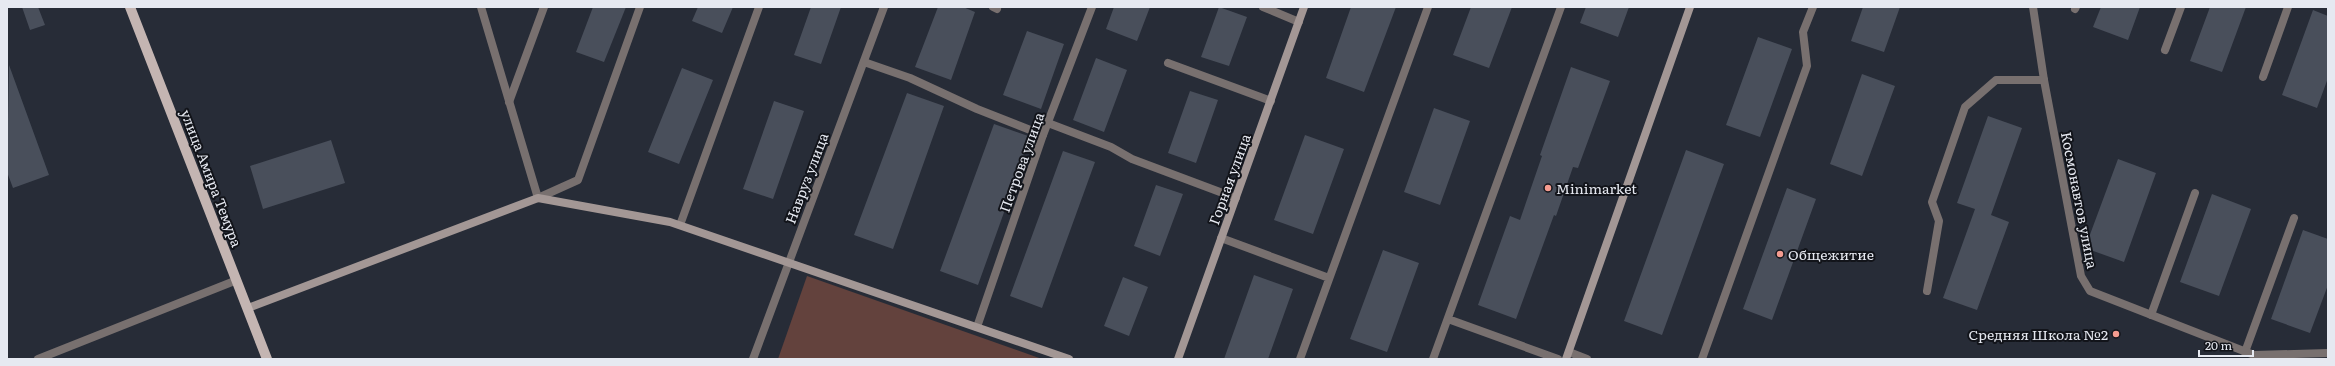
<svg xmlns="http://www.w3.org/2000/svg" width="2335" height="366" font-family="Literata,serif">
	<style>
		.green { fill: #63423d }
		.building { fill: #494f5b }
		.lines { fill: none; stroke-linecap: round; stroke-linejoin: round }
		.lane { stroke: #78706f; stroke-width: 8 }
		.street { stroke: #78706f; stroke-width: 8 }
		.secondary { stroke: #a39795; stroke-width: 8 }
		.primary { stroke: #c4b5b2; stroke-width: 10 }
		.poi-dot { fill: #f59c90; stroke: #12141a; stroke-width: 1.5 }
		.labels { text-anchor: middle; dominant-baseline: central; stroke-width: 4; stroke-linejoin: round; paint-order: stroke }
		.street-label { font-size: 14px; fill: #e6e9f1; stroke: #12141a }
		.poi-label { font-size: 14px; fill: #e6e9f1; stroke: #12141a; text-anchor: start }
	</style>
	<rect width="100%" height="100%" fill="#272c37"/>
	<!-- green -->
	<path class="green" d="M807,276L1042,359H778Z"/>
	<!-- building -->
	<path class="building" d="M22,7H38L45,25L30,30Z
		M593,7H626L604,62L576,52Z
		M698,7H733L722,33L692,21Z
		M811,7H841L821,64L794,55Z
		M938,7H963L975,12L951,80L915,67Z
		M1114,7H1150L1137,41L1106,29Z
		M1219,7L1247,17L1229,66L1201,57Z
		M1351,7H1396L1364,92L1326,78Z
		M1471,7H1512L1489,68L1453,55Z
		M1586,7H1629L1618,37L1580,23Z
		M1863,7H1900L1884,52L1851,41Z
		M2101,7H2140L2128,40L2093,27Z
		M2210,7H2246L2222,72L2190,61Z
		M2313,10L2328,16V78L2317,108L2282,95Z
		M1027,31L1064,44L1041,109L1003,95Z
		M1758,37L1792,49L1760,137L1726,125Z
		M1096,58L1127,70L1104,132L1073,120Z
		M9,65L49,175L13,188L7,172Z
		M1571,67L1610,81L1578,168L1573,167L1556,216L1554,215L1516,319L1478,305L1510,216L1520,220L1542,156L1540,155Z
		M682,68L713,80L679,164L648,152Z
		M1862,74L1895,86L1862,176L1830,164Z
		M1190,91L1218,100L1196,163L1168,153Z
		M907,93L944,106L893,249L854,235Z
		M774,101L804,111L773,199L743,189Z
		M1434,108L1470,121L1440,205L1404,192Z
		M1988,116L2022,128L1991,215L2009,222L1977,310L1943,298L1975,209L1957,203Z
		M994,124L1031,137L978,285L940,271Z
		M1305,135L1344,149L1313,234L1274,220Z
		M331,140L345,183L263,209L250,166Z
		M1686,150L1724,164L1662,335L1624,321Z
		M1063,151L1095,162L1042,308L1010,296Z
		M2118,159L2156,173L2124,262L2085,248Z
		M1156,185L1183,194L1160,256L1134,246Z
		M1787,188L1816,199L1772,320L1743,309Z
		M2212,194L2251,209L2219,296L2180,282Z
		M2303,230L2328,239V285L2310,333L2271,319Z
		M1383,250L1419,263L1387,352L1350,339Z
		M1254,275L1293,289L1268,359H1224Z
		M1123,277L1148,287L1129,336L1104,326Z"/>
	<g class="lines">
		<!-- lane -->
		<path class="lane" d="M993,7L997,9
			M1263,7L1299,22
			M2075,9L2076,7
			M2165,50L2181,7
			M1168,63L1271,101
			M2263,77L2288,7
			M509,102L544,7
			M538,198L578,180L640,7
			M680,225L759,7
			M1221,238L1329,278
			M1927,291L1939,221L1932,202L1965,107L1996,80H2044
			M2151,315L2195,193
			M1448,319L1558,359
			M977,327L1043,135L1092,7
			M1569,352L1587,359
			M2245,352L2294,218
			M2254,355L2328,353
			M1300,359L1428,7
			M1433,359L1561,7
			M1702,359L1807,66L1803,32L1813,7"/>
		<!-- street -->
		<path class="street" d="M481,7L538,198
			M2033,7L2044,80L2081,276L2090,291L2254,355V359
			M864,62L910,78L977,109L1043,135
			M1048,123L1111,147L1132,159L1236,198
			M38,359L237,280
			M753,359L884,7"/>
		<!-- secondary -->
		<path class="secondary" d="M248,308L538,198L670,222L1069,359
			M1178,359L1304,7
			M1566,359L1690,7"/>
		<!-- primary -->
		<path class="primary" d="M130,7L267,359"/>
	</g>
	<!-- markers -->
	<g class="poi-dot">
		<circle cx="1548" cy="188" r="4"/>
		<circle cx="1780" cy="254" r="4"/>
		<circle cx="2116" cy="334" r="4"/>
	</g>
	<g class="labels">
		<!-- street labels -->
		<g class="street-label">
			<text transform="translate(1021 162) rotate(-70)">Петрова улица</text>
			<text transform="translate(212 178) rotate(69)">улица Амира Темура</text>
			<text transform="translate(806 178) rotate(-69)">Навруз улица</text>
			<text transform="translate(1229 179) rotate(-70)">Горная улица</text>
			<text transform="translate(2080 200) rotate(79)">Космонавтов улица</text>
		</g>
		<!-- poi labels -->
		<g class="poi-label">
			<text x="1556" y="188">Minimarket</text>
			<text x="1788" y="254">Общежитие</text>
			<text x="2108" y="334" text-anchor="end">Средняя Школа №2</text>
		</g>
	</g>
	<!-- border -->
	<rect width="2335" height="366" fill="none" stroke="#e6e9f1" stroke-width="16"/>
	<!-- scale -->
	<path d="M2199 350v6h54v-6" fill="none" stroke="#e6e9f1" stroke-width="2"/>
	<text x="2205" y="350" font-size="12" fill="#e6e9f1" stroke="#12141a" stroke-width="3" paint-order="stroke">20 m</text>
</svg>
